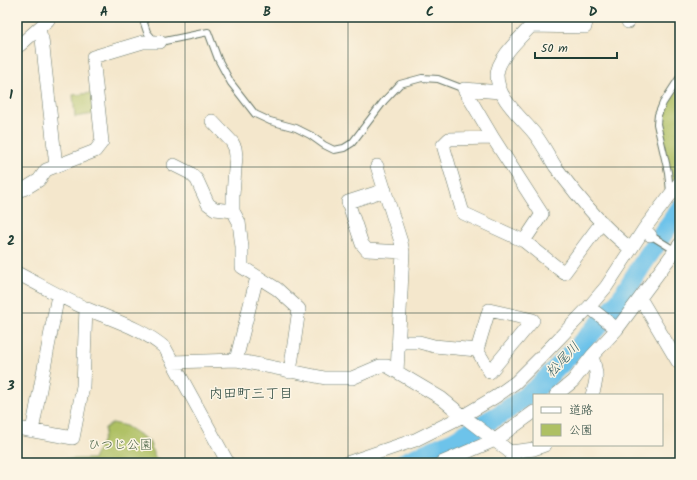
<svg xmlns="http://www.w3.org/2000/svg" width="697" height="480" font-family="Kalam,'Klee One',sans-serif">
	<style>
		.green { fill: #aec063; stroke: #667e4c }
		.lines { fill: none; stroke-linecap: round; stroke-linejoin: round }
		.river { stroke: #6dc3ea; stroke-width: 20 }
		.service-casing { stroke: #6a7869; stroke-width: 8 }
		.minor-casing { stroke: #6a7869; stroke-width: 14 }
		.service { stroke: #fff; stroke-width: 6 }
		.minor { stroke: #fff; stroke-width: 13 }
		.grid { fill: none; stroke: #1f3d34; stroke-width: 1; stroke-opacity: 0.55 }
		.labels { text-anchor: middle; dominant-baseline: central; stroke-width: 3; stroke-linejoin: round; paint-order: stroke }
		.park-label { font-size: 13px; fill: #435e40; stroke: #fcf5e5 }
		.water-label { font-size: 14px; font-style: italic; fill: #325e62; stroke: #fcf5e5 }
		.neighbourhood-label { font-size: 14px; fill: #1f3d34; stroke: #fcf5e5 }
		.neatline { fill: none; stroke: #1f3d34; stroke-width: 1.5 }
		.grid-label { font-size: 13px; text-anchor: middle; font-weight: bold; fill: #1f3d34 }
	</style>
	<rect width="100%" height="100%" fill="#fcf5e5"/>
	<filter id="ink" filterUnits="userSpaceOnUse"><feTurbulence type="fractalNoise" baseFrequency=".025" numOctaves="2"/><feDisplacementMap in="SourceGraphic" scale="8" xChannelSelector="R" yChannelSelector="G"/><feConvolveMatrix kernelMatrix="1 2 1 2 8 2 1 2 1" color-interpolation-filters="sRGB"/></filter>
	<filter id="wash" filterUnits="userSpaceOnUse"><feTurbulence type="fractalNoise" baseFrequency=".012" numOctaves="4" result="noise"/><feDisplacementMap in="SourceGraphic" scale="16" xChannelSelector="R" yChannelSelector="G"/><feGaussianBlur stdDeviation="0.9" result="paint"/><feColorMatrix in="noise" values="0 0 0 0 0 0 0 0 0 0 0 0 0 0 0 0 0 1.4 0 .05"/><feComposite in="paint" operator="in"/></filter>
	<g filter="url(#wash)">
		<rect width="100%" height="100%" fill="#f4e7cc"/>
		<!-- green -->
		<path class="green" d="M680,83V178L675,183L672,181C669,166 658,129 661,116C664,104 673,92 680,83Z
			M92,93L94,114L75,117L73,95Z
			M113,423L126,426L149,441L155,457L162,463H17V456L57,459H93C98,449 105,439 105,428Z"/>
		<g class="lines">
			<!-- river -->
			<path class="river" d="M403,463L454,441L504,412L538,387L598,326L620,300L643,263L680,209"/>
		</g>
	</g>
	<g filter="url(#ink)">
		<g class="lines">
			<defs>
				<path id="service" d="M142,17L147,32L152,38L160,42L208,32L218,59L231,83L255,114L270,121L296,128L310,135L324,145L334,150L344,148L352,143L384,101L400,84L422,78L438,79L464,89
					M670,192L668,172L657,124L658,115L663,103L680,77
					M650,235L671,248"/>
				<path id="minor" d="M587,17L585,27L531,26C520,38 497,59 497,75C497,98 520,116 534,133C542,143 548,155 555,166C577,196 602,227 631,249L644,229L650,235
					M627,17L628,22
					M38,29L42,39L56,166
					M17,46L20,45L48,20
					M212,121L232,142L235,148L236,156L233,195V211L239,222L242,247V267L277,289L299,309L290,372
					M493,138L464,89L500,92
					M174,165L190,173L197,180L208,204L215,209L233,211
					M377,166L401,242L403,252L397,372
					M385,190L348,202L362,244L367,250L403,252
					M17,191L26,188L39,180L46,170L95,151L102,142L93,57L143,42H160
					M644,229L680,182
					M524,241L542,214L493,138L449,139L443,145L463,213L524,241L564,273L602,222
					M17,273C40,285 62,298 85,308C112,320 142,328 165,348L228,463
					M640,298L678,362
					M589,307L617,329
					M489,310L533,320L490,372L477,350Z
					M398,342H419L434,346L477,350
					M592,356C597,373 598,378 592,395
					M236,360L257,277
					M173,362L236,360L325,378H352L380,366H387L441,398L463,416L495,397L516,382L542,356L589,307L606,287L631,249
					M556,395L573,381L592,356L617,329L680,244
					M17,428L73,438L83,386L86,308
					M32,431L58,295
					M510,452L534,449L545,445
					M347,463L415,440L463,416L510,452L516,463
					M441,463L495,440L534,412"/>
			</defs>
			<!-- service casing -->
			<use href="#service" class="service-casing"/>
			<!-- minor casing -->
			<use href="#minor" class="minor-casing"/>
			<!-- service -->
			<use href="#service" class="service"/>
			<!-- minor -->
			<use href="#minor" class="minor"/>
		</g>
	</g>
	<!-- grid -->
	<path class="grid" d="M185,17V463M348,17V463M512,17V463M17,167H680M17,313H680"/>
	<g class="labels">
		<!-- park labels -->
		<g class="park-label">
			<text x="120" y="445">ひつじ公園</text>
		</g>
		<!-- water labels -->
		<g class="water-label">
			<text transform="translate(563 360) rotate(-47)">松尾川</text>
		</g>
		<!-- neighbourhood labels -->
		<g class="neighbourhood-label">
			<text x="251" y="394">内田町三丁目</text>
		</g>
	</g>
	<!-- margin -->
	<rect width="697" height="480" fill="none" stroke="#fcf5e5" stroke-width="44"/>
	<!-- legend -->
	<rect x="533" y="394" width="130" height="52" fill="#fcf5e5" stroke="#a4ab9e"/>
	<rect x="541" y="407" width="20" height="6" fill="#ffffff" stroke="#a4ab9e"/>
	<text x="569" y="414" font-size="12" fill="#1f3d34">道路</text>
	<rect x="541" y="424" width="20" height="12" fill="#aec063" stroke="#a4ab9e"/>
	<text x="569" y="434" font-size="12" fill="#1f3d34">公園</text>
	<!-- scale -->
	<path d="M535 52v6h82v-6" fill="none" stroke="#1f3d34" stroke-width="2"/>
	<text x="541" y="52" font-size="12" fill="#1f3d34" stroke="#fcf5e5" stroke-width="3" paint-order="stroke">50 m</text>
	<rect x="22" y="22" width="653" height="436" class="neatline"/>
	<g class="grid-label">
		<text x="104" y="16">A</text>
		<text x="267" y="16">B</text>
		<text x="430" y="16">C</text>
		<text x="593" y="16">D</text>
		<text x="11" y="99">1</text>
		<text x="11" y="245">2</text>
		<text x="11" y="390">3</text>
	</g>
</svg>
